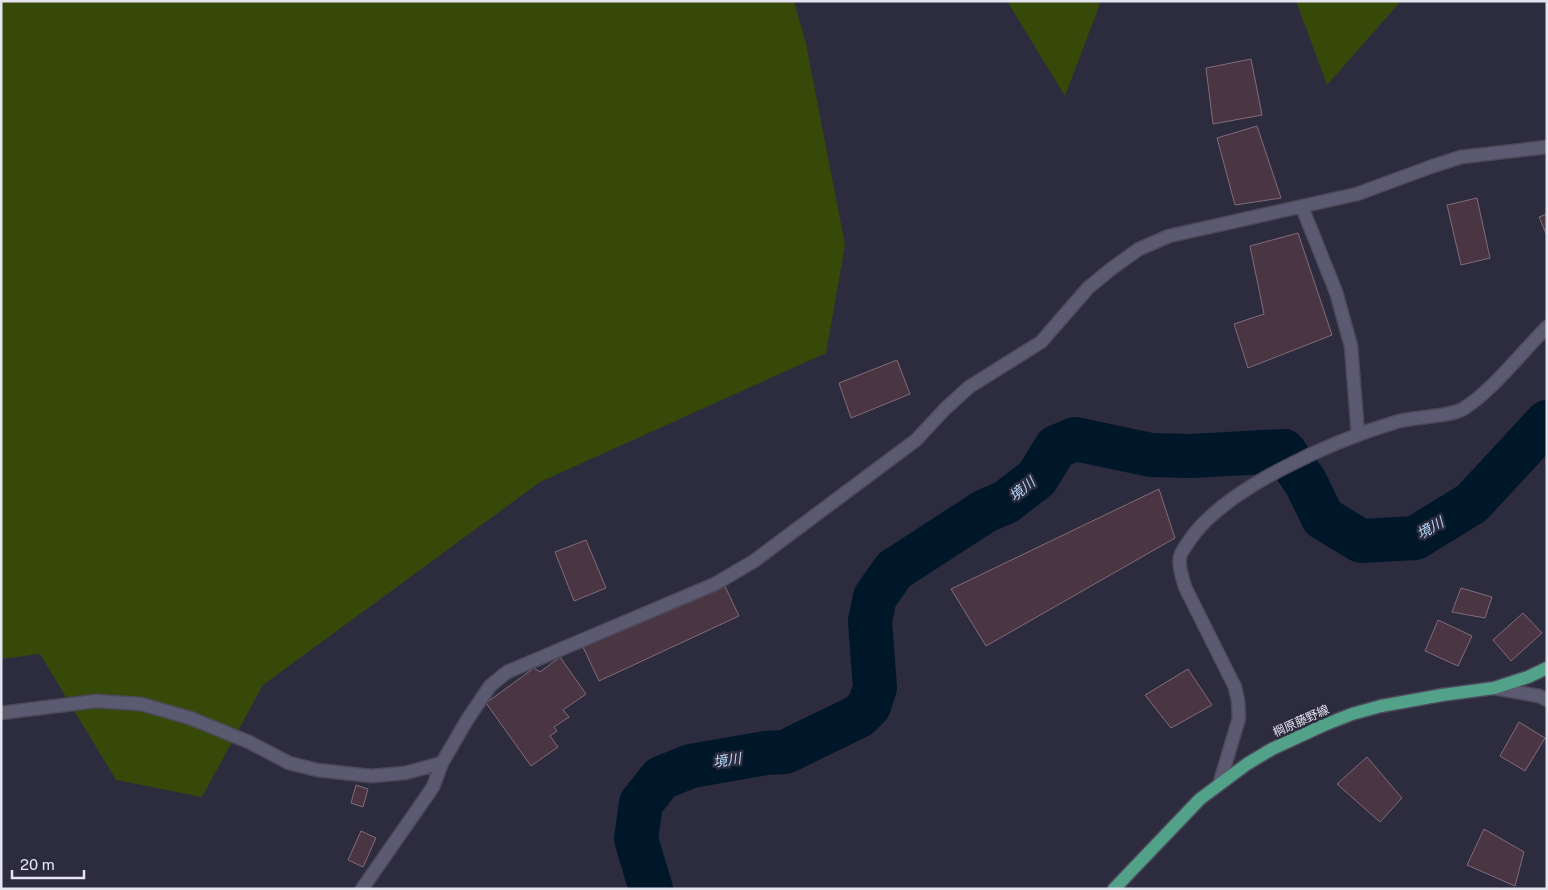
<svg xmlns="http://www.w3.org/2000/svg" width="1548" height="890" font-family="'Public Sans','Noto Sans JP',sans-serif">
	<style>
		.green { fill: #364909 }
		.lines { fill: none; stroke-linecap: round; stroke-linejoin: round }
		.river { stroke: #001629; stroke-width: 44 }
		.building { fill: #4a3643; stroke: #826b79 }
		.minor-casing { stroke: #4c495a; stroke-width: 15 }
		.major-casing { stroke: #4c495a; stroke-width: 15 }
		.minor { stroke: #5c5a70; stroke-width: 12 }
		.major { stroke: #52a189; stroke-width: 12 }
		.labels { text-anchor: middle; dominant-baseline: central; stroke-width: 5; stroke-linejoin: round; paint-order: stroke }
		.street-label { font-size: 12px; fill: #e5e4f1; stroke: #2d2b3e }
		.water-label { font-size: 14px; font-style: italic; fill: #b3d8fa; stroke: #2d2b3e }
	</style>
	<rect width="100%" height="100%" fill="#2d2b3e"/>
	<!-- green -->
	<path class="green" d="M1,1H794L806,44L845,245L826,353L540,482L263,685L202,797L116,780L40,654L1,659Z
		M1007,1H1101L1065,96Z
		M1296,1H1401L1327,85Z"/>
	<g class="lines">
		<!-- river -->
		<path class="river" d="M651,889L636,839L641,803L661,778L691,766L766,753L785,752L859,716L869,706L875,688L870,621L875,597L894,570L985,511L1006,502L1037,478L1056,447L1075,439L1151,455L1191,456L1284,451L1306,483L1323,518L1361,541L1415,538L1472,503L1547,422"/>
	</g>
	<!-- building -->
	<path class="building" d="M1251,59L1262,115L1213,124L1206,68Z
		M1257,126L1281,198L1235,205L1217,138Z
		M1477,198L1490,258L1461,265L1447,205Z
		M1547,214V236L1539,217Z
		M1298,233L1332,335L1248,368L1234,324L1264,314L1250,246Z
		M897,360L910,394L851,418L839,383Z
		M1159,489L1175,538L986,646L951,589Z
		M586,540L606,588L574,601L555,552Z
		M723,582L739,616L599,681L583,647Z
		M1461,588L1492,597L1485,618L1452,612Z
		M1523,613L1542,633L1511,661L1493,640Z
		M1438,620L1472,636L1458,666L1425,651Z
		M560,657L586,694L563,710L569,717L554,727L557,731L550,736L558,747L531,766L486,703L534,668L540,672Z
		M1188,669L1212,705L1171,728L1145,695Z
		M1519,722L1545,738L1525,771L1500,756Z
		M1367,757L1402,798L1380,822L1337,784Z
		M356,785L368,789L363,807L351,803Z
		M1484,829L1524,852L1515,886L1467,865Z
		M361,831L376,838L363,867L348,860Z"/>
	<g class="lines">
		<defs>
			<path id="minor" d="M1302,207L1336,292L1351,346L1358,435
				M1494,688L1539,696L1547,700
				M1,713L96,701L141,704L190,718L249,742L289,763L317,770L371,776L405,773L442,763
				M1220,782L1239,718L1238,701L1235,687L1185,587C1183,579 1178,567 1180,558C1180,553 1186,546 1189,541C1224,488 1335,440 1396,422C1414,416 1446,418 1463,409C1491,392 1523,351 1547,327
				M362,889L433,787L442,763L467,720L490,686L507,672L715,584L754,561L916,440L945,409L969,387L1041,342L1088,288L1111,269L1139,249L1169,236L1357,194L1433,166L1461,157L1547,147"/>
			<path id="major" d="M1114,889L1200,799L1247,764L1272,749L1324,725L1352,714L1381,706L1442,695L1494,688L1528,677L1547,668"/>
		</defs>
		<!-- minor casing -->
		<use href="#minor" class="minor-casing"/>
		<!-- major casing -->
		<use href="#major" class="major-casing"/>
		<!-- minor -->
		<use href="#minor" class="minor"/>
		<!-- major -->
		<use href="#major" class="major"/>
	</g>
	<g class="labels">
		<!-- street labels -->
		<g class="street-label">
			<text transform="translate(1301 721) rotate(-24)">棡原藤野線</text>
		</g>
		<!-- water labels -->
		<g class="water-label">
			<text transform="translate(1022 489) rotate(-39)">境川</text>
			<text transform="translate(1430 528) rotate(-29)">境川</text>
			<text transform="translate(727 760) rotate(-8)">境川</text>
		</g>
	</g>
	<!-- border -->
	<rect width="1548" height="890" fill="none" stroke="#e5e4f1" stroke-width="5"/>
	<!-- scale -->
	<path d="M12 870v8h72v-8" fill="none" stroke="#e5e4f1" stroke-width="2.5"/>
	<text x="20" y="870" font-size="15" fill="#e5e4f1" stroke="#2d2b3e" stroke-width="4" paint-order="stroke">20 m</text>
</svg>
